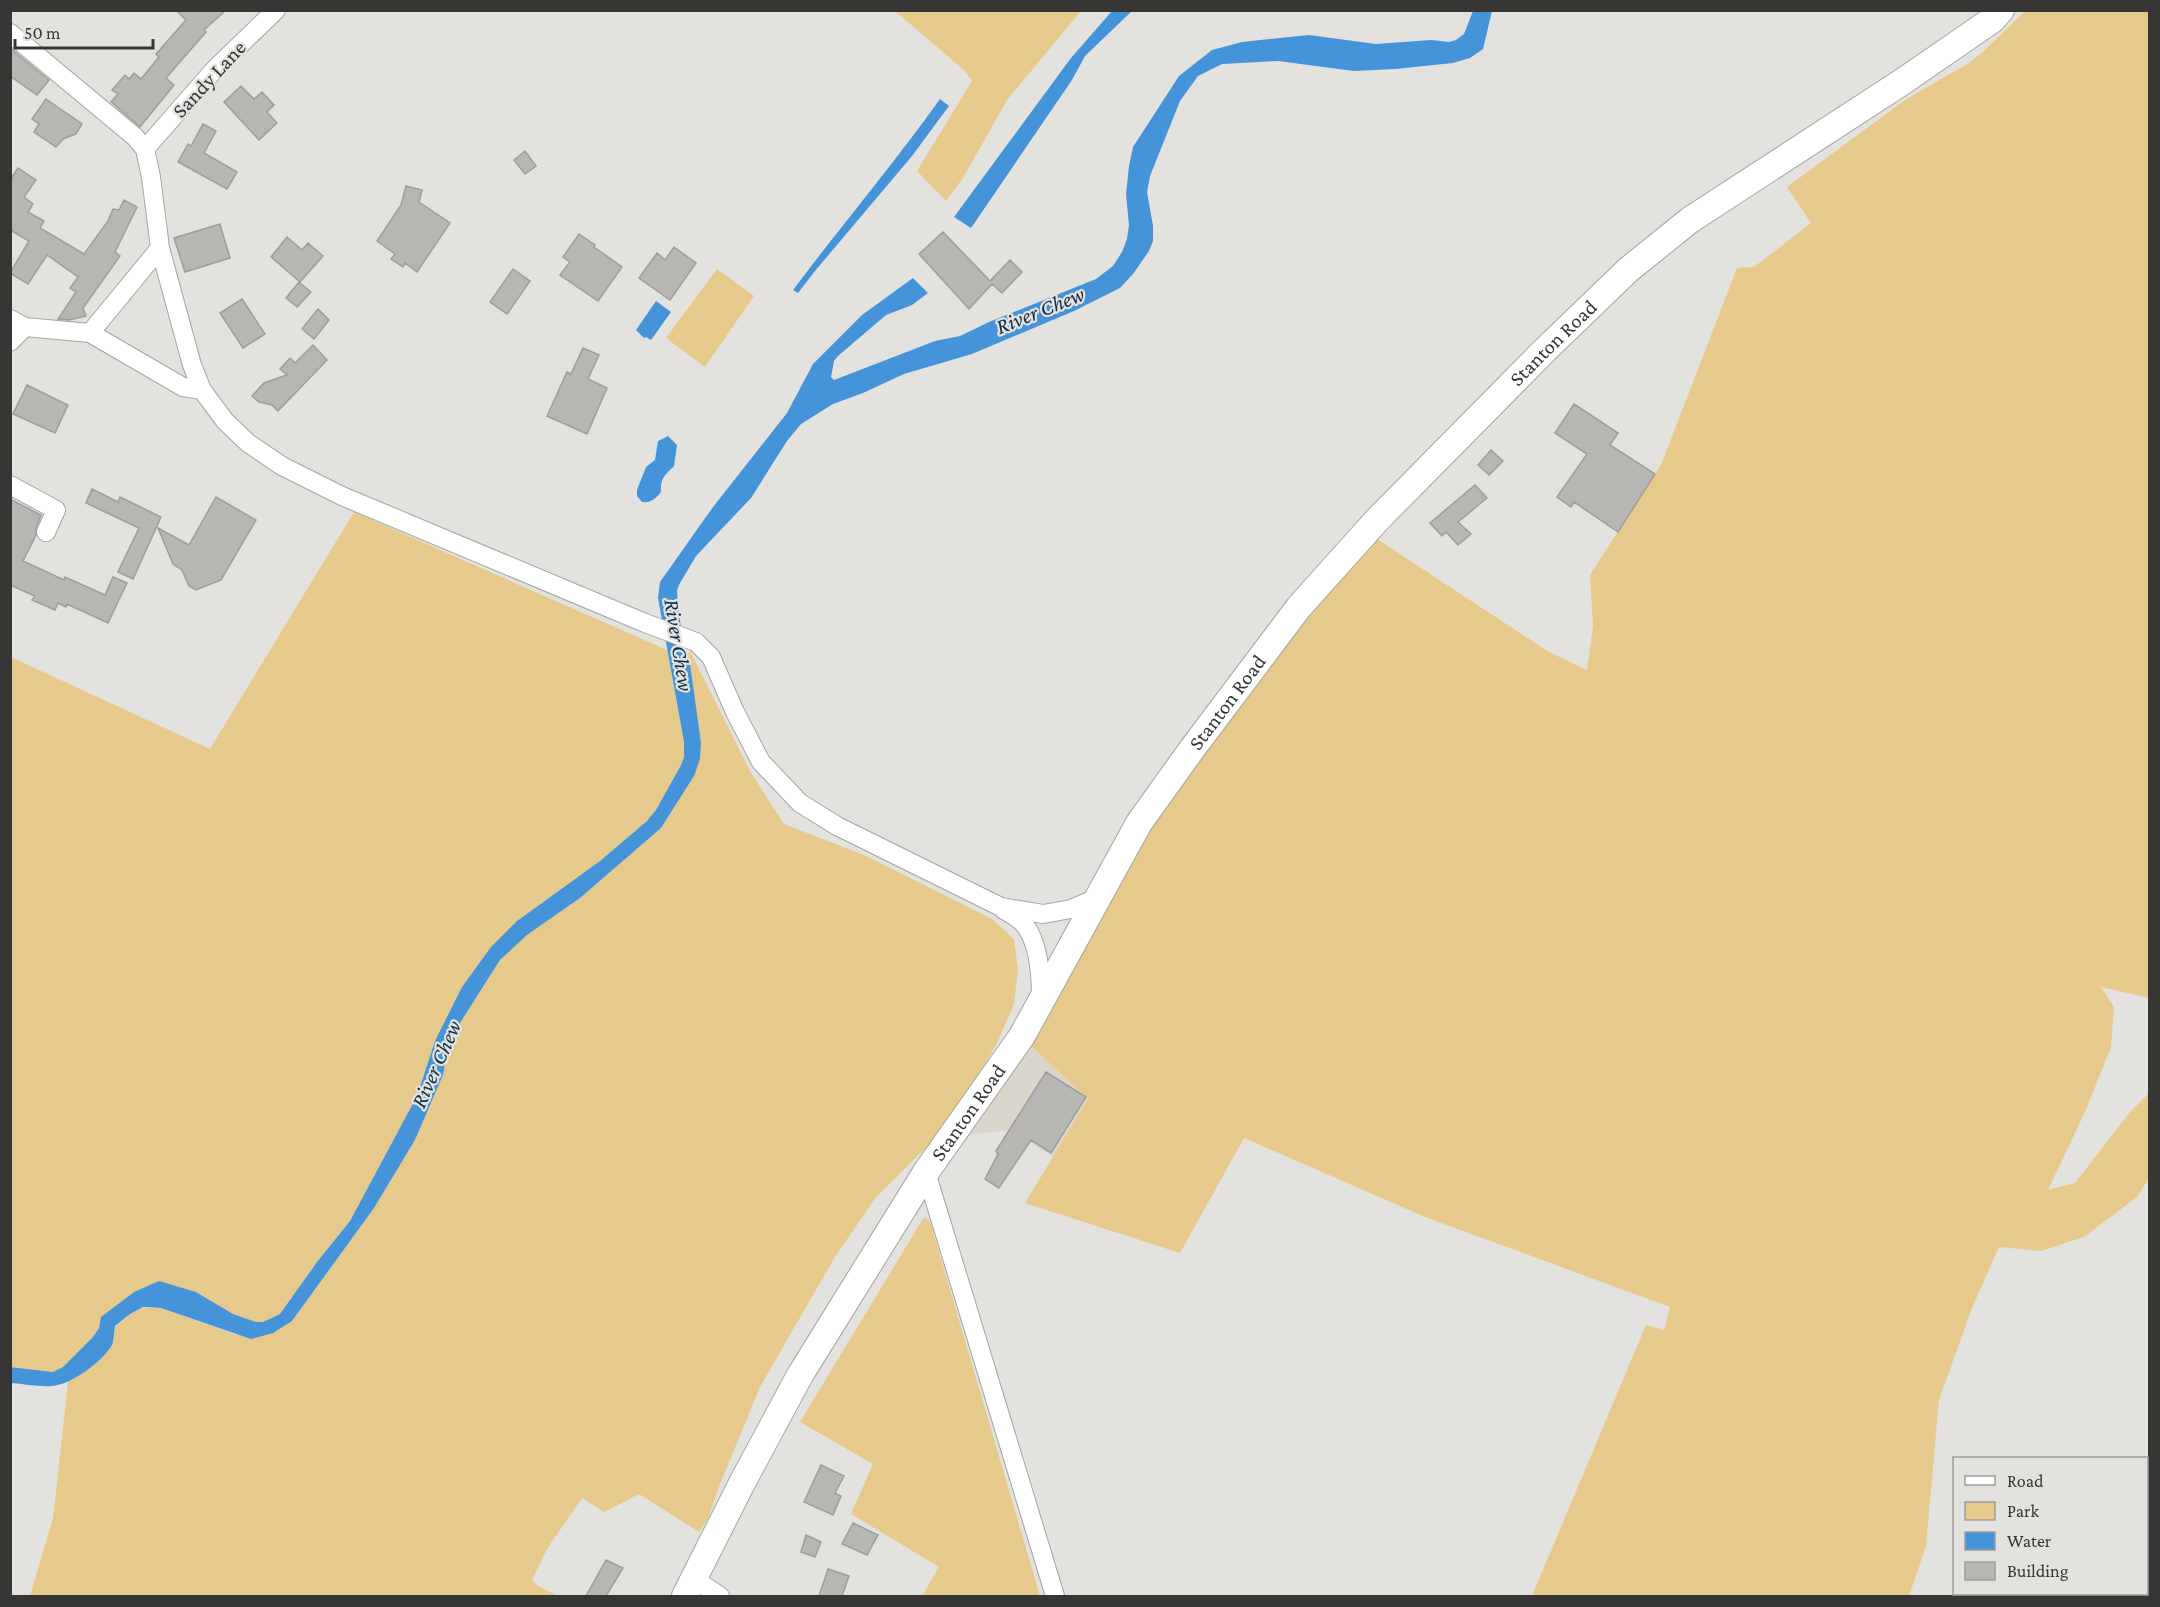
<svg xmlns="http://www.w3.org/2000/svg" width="2160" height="1607" font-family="'Crimson Pro',serif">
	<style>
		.built { fill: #dad6cc }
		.green { fill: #e6ca8b }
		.water { fill: #4593d8 }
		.building { fill: #b7b6b3; stroke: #9f9d9a; stroke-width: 1.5 }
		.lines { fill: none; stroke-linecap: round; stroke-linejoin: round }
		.street-casing { stroke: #a5a4a1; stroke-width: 20 }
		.secondary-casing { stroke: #a5a4a1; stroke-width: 28 }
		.street { stroke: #fff; stroke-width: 18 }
		.secondary { stroke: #fff; stroke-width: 26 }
		.labels { text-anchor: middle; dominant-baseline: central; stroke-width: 4.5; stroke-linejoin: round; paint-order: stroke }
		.street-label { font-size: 21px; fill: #373635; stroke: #e3e2df }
		.water-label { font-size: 22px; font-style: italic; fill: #0e2e4a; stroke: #e3e2df }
	</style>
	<rect width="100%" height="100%" fill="#e3e2df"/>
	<!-- built -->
	<path class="built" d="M1029,1044L1088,1099L1053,1157L1011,1130L966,1135Z"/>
	<!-- green -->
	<path class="green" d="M895,11H1081L1007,100L963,178L946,201L917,171L972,81L965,71Z
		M2025,11H2149V998L2101,987L2114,1007L2111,1047L2084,1114L2048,1190L2075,1183L2130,1112L2149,1093V1178L2137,1197L2084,1237L2041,1251L1999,1247L1972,1308L1939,1400L1926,1546L1909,1596H1532L1646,1325L1664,1330L1670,1307L1425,1217L1244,1138L1180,1253L1025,1203L1088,1099L1029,1044L1095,920L1188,766L1330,591L1377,539L1549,652L1587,670L1593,626L1590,575L1661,465L1737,268L1754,267L1811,223L1787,187L1905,100L1969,63L1985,50Z
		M717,269L754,296L705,367L666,338Z
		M354,512L667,650L684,742V757L681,765L656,810L647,821L600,861L517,921L435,1041L417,1096L350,1221L317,1262L280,1314L263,1322H256L233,1314L196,1292L159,1282L134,1292L102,1317L99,1328L93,1337L63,1367L53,1372L11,1367L10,662L13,658L210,749Z
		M690,651L751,773L784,824L864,855L992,919L1014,939L1018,969L1014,1004L996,1045L950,1124L876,1197L835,1257L760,1387L718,1489L708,1519L699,1532L639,1494L604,1512L582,1498L547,1549L532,1580L538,1586L558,1596H30L53,1518L68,1382L91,1367L113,1343L115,1327L130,1314L142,1308L149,1307L161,1308L237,1335L273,1333L292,1321L374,1208L415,1140L443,1075L446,1059L460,1023L500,960L527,935L580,898L661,828L694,776L685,657Z
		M924,1217L930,1221L1040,1596H922L939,1567L851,1514L873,1464L800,1422Z"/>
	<!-- water -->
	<path class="water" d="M1112,11H1132L1085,56L1072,80L971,228L954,217L1071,58Z
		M1473,11H1492L1483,49L1470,58L1453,63L1395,69L1354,71L1278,61L1222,64L1198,76L1180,101L1150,176L1147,192L1153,226V241L1149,251L1133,274L1120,288L1074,311L972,354L904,374L863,393L833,404L801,424L787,441L751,498L696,556L680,583L677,590L678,606L685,657L690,664L701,743L700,759L694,776L661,828L580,898L527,935L500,960L460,1023L446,1059L443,1075L415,1140L374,1208L292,1321L273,1333L251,1339L161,1308L149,1307H143L130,1314L115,1326C114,1332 114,1340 112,1345C103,1361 71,1385 52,1386C39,1387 24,1384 11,1383L10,1367L53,1372L63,1367L93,1337L99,1328L101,1317L134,1292L159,1281L196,1292L233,1314L256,1322H263L280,1314L317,1262L350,1221L417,1096L435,1041L462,987L491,947L517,921L600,861L647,821L656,810L681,765L684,757V742L658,598L660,582L713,507L787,413L813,364L862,315L913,278L928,293L912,305L886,315L838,356L834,361L831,377L834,380L935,341L960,336L989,322L1096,279L1113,266L1122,252L1127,239L1129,225L1126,194L1129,166L1133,147L1179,76L1212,50L1242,42L1309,35L1376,44L1431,40L1449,42L1456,40L1464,34Z
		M940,99L949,106L912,156L815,271L798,293L793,290C841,226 893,165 940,99Z
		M656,301L671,312L651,340L646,337L644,338L636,330Z
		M668,436L677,445L674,466C665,475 660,478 661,492C655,499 651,503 642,502L637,496V490L646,467L655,460L658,441Z"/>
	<!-- building -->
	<path class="building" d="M176,10H226L204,30L206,32L166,78L174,85L140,127L111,102L118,94L112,90L125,75L129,79L134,73L141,79L159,57L156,54L186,20Z
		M10,48L49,80L37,95L10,76Z
		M241,86L254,99L262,92L274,105L267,112L277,123L259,140L224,102Z
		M46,99L82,124L76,134L63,139L56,147L34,132L39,124L32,119Z
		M203,124L216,131L204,153L237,172L227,189L178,162L188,144L191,146Z
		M525,151L536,166L525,174L514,160Z
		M18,168L36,180L24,197L33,204L28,212L44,221L40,228L84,254L108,221L113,209L119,210L124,200L137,207L115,252L120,256L83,308L86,316L69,320L58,319L76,292L70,288L78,277L47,255L28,284L10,273L29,241L10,230V180Z
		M406,186L422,190L419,202L450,223L417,272L405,263L403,267L391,259L395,254L377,241L401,205Z
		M220,224L230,258L185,272L174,238Z
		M943,232L990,281L1010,260L1022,272L1002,293L992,284L969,309L919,254Z
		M579,234L595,245L594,247L622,267L598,301L560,275L570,262L563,257Z
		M287,237L302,250L308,243L323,256L300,282L271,257Z
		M674,247L696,263L670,300L639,278L657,253L665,260Z
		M513,269L530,281L507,314L490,302Z
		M299,282L311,292L297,307L286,298Z
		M242,299L265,334L243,348L220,313Z
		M318,309L329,320L314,339L302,329Z
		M313,345L327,360L278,411L272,405L259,402L252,396L264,383L287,375L280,369L290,358L295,363Z
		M583,348L599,355L588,379L607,388L587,434L547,416L567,372L571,374Z
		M27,385L68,405L55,433L13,414Z
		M1574,404L1618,433L1610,445L1655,474L1618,532L1574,502L1571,507L1557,497L1587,454L1555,433Z
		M1491,450L1503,461L1489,475L1478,465Z
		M1475,485L1487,498L1458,522L1471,534L1458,545L1446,532L1442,536L1430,523Z
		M92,489L118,502L120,497L161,517L133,579L118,572L139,528L86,503Z
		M216,497L256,520L221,580L196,590L189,586L182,570L173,564L158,528L189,545Z
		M10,499L41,515L36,528V535L23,561L64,580L65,577L105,595L113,577L127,583L108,623L67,604L66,607L58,603L55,610L32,600L35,596L10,585Z
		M1046,1072L1086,1097L1051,1153L1031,1140L999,1188L985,1179L998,1154L996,1151Z
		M821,1465L844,1476L835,1493L841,1496L833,1515L804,1502Z
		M853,1523L878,1535L867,1555L842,1544Z
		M806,1535L821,1542L815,1557L801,1552Z
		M606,1560L623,1568L606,1596H586Z
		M828,1569L849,1576L842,1596H819Z"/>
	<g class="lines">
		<defs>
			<path id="street" d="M10,33L135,137L145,149L151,177L160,248L90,333
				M145,149L214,70L276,10
				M160,248L192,365L202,390
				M10,319L25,327L90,333L183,387L202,390L225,421L248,443L282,466L342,496L645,623L696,642L711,657L735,712L761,762L800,803L837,826L1001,907L1043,914L1071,909L1097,898
				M10,342L25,327
				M10,485L56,510L46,532
				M1004,910C1010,913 1016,917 1021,921C1039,938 1041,975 1041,998
				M926,1172L1055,1596
				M694,1579L720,1596"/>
			<g id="secondary">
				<path id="s1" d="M685,1596L742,1483L800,1375L926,1172L1022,1036L1139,823L1192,749L1299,607L1377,520L1544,351L1628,270L1690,220L1902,82L1992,20L2001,10"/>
			</g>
		</defs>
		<!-- street casing -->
		<use href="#street" class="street-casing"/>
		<!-- secondary casing -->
		<use href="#secondary" class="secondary-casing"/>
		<!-- street -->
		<use href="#street" class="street"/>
		<!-- secondary -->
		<use href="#secondary" class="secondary"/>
	</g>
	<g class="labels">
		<!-- street labels -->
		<g class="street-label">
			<text transform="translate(209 79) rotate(-47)">Sandy Lane</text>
			<text stroke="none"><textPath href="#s1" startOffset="1533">Stanton Road</textPath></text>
			<text stroke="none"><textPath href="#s1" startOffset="1047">Stanton Road</textPath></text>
			<text stroke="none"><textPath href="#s1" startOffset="561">Stanton Road</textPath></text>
		</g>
		<!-- water labels -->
		<g class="water-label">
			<text transform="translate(1040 310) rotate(-22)">River Chew</text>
			<text transform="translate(679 645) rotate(81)">River Chew</text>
			<text transform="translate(436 1064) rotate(-66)">River Chew</text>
		</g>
	</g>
	<!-- border -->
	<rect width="2160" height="1607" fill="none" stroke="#373635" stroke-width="24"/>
	<!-- legend -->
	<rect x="1953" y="1457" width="195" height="138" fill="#e3e2df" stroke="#9e9d9b" stroke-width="1.5"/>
	<rect x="1965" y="1476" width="30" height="9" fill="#ffffff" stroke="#9e9d9b" stroke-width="1.5"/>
	<text x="2007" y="1487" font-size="18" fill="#373635">Road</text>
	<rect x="1965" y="1502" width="30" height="18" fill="#e6ca8b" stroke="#9e9d9b" stroke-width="1.5"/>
	<text x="2007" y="1517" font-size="18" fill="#373635">Park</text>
	<rect x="1965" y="1532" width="30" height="18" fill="#4593d8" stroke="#9e9d9b" stroke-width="1.5"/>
	<text x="2007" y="1547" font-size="18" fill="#373635">Water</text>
	<rect x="1965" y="1562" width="30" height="18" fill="#b7b6b3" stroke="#9e9d9b" stroke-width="1.5"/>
	<text x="2007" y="1577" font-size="18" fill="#373635">Building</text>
	<!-- scale -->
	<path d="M15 39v9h138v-9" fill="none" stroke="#373635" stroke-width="3"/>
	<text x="24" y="39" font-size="18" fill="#373635" stroke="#e3e2df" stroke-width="4.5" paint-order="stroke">50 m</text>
</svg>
